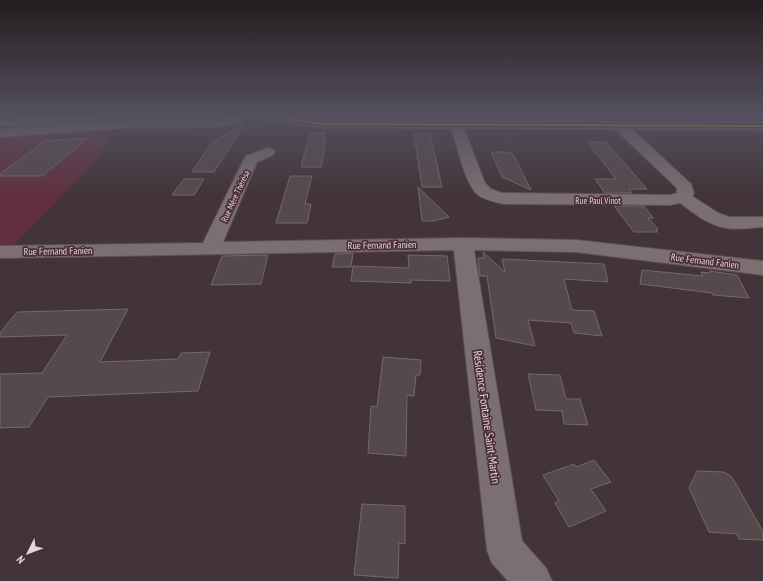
<svg xmlns="http://www.w3.org/2000/svg" width="763" height="581" font-family="'PT Sans Narrow',sans-serif">
	<style>
		.green { fill: #61303f }
		.building { fill: #56494c; stroke: #75686c }
		.lines { fill: none; stroke-linecap: round; stroke-linejoin: round }
		.minor-casing { stroke: #5f5256; stroke-width: 2 }
		.tertiary-casing { stroke: #5f5256; stroke-width: 2 }
		.primary-casing { stroke: #5f5256; stroke-width: 2 }
		.minor { fill: #7c6f72; fill-rule: evenodd }
		.tertiary { fill: #7c6f72; fill-rule: evenodd }
		.primary { fill: #7e6e73; fill-rule: evenodd }
		.bus-1-casing { stroke: #482e35; stroke-width: 3 }
		.bus-1 { fill: #ebbe0f; fill-rule: evenodd }
		.labels { text-anchor: middle; dominant-baseline: central; stroke-width: 3.5; stroke-linejoin: round; paint-order: stroke }
		.far-street-label { font-size: 9px; fill: #e6d4d8; stroke: #482e35 }
		.street-label { font-size: 10px; fill: #e6d4d8; stroke: #482e35 }
		.near-street-label { font-size: 12px; fill: #e6d4d8; stroke: #482e35 }
	</style>
	<rect width="100%" height="100%" fill="#423438"/>
	<!-- green -->
	<path class="green" d="M105,126L115,127L94,163L0,258V137Z"/>
	<!-- building -->
	<path class="building" d="M245,124L214,172H192L212,142Z
		M310,133H325L324,141H326L321,167H301Z
		M414,134H430L442,187H422Z
		M88,138L42,176H0V174L45,141Z
		M587,142H606L647,189H629L632,193H605L595,179H616Z
		M491,152H508L513,154L531,190L502,177Z
		M290,176H312L305,204H311L307,223H276Z
		M184,179H204L194,195H172Z
		M418,187L449,217L433,221H422Z
		M614,206H644L653,218H648L658,229L656,230L658,232H634Z
		M483,252L505,272L502,259L604,264L608,282L564,279L572,310L594,311L602,336L574,333L571,323L528,320L535,346L496,338L487,276H480L478,258H484Z
		M353,253L351,267H332L335,254Z
		M268,255L261,284L211,285L222,256Z
		M408,255L447,256L450,281L411,280V283L351,281L353,266L409,268Z
		M642,270L703,276L701,272L710,273V271L737,275L749,298L713,295L712,293L640,284Z
		M128,309L100,362L178,359L181,353L210,352L198,391L48,397L29,427L0,428V374L42,373L67,335L0,337V333L17,312Z
		M383,357L421,360L420,375H416L414,396L407,395L406,456L368,453L371,406L377,407Z
		M528,374L560,375L566,399H580L588,425L564,424L562,411L536,410Z
		M594,460L611,482L591,489L606,511L569,527L555,503L559,501L543,475L574,464L576,467Z
		M697,471L724,472L731,476L739,489L763,532V540L739,539L737,534L709,532L689,488Z
		M362,504L405,506V544L399,543L398,578L354,575Z"/>
	<g class="lines">
		<defs>
			<path id="minor" d="M233,115H251L249,118L233,124L217,127L126,128L0,137V129L126,120L217,119Z
				M619,121L624,122L691,184L694,193L692,196L718,213L729,217H763V227C751,228 737,230 726,228C708,225 694,213 680,203L670,205L504,204C495,202 485,200 478,195C465,185 456,142 451,126L452,123H462L485,183L491,189L502,193L670,195L677,193V188L614,128L613,125L614,122Z
				M268,148L273,149L275,152L273,155L257,162L223,242L463,238L576,240L763,261V275L576,252L474,250L522,541L546,568L552,581H508L492,563L487,550L454,250L0,258V246L203,243L244,159L246,156Z"/>
			<path id="tertiary" d="M253,115H287L324,120L763,122V130L324,128L259,119L255,118Z"/>
			<path id="primary" d="M66,115H110L108,118L104,119L54,124L0,126V118Z"/>
		</defs>
		<!-- minor casing -->
		<use href="#minor" class="minor-casing"/>
		<!-- tertiary casing -->
		<use href="#tertiary" class="tertiary-casing"/>
		<!-- primary casing -->
		<use href="#primary" class="primary-casing"/>
		<!-- minor -->
		<use href="#minor" class="minor"/>
		<!-- tertiary -->
		<use href="#tertiary" class="tertiary"/>
		<!-- primary -->
		<use href="#primary" class="primary"/>
		<defs>
			<path id="bus-1" d="M257,115H267L324,123L763,125V127L324,125Z"/>
		</defs>
		<!-- bus-1 casing -->
		<use href="#bus-1" class="bus-1-casing"/>
		<!-- bus-1 -->
		<use href="#bus-1" class="bus-1"/>
	</g>
	<!-- sky -->
	<linearGradient id="sky" x2="0" y2="1"><stop stop-color="#241d1f"/><stop offset="0.59" stop-color="#54505e"/><stop offset="1" stop-color="#54505e" stop-opacity="0"/></linearGradient>
	<rect width="763" height="196" fill="url(#sky)"/>
	<g class="labels">
		<!-- far-street labels -->
		<g class="far-street-label">
			<text transform="translate(235 196) rotate(-65)">Rue Mère Thérésa</text>
			<text x="598" y="200">Rue Paul Vinot</text>
		</g>
		<!-- street labels -->
		<g class="street-label">
			<text transform="translate(382 245) rotate(-1)">Rue Fernand Fanien</text>
			<text transform="translate(58 251) rotate(-1)">Rue Fernand Fanien</text>
			<text transform="translate(705 261) rotate(7)">Rue Fernand Fanien</text>
		</g>
		<!-- near-street labels -->
		<g class="near-street-label">
			<text transform="translate(487 417) rotate(82)">Résidence Fontaine Saint-Martin</text>
		</g>
	</g>
	<!-- north arrow -->
	<g transform="translate(28 553) rotate(228)" stroke="#482e35" stroke-width="3" paint-order="stroke">
	<path d="M0-3L7 15L0 10L-7 15Z" fill="#e6d4d8"/>
	<text y="-6" font-size="11" font-weight="bold" text-anchor="middle" fill="#e6d4d8">N</text>
	</g>
</svg>
